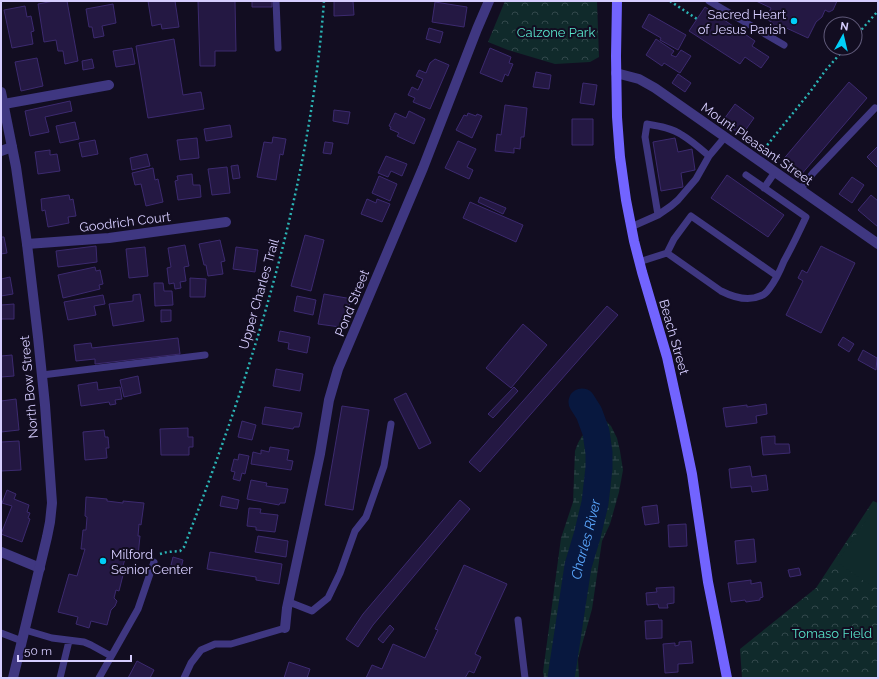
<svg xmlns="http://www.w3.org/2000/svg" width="879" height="679" font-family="Raleway,sans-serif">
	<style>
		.wetland { fill: url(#wetland-marsh) }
		.park { fill: url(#park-crowns) }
		.garden { fill: #102a2b }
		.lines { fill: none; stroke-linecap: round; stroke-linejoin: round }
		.river { stroke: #08183f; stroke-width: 27 }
		.building { fill: #241843; stroke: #3c2a6f }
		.path { stroke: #2bb4b5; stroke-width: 2.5; stroke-dasharray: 2 3; stroke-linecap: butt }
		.service { stroke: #3f3781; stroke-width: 7 }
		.minor { stroke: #3f3781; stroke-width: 10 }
		.tertiary { stroke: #3f3781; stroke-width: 10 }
		.secondary { stroke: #7264ff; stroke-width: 10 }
		.poi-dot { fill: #00cff8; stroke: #120d21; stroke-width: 1.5 }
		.labels { text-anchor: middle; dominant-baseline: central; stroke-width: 4; stroke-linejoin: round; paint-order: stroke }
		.poi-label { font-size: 13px; fill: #d6cdff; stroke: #120d21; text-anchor: end }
		.park-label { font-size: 13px; fill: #57e1c8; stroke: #120d21 }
		.street-label { font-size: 13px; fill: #d6cdff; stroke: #120d21 }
		.water-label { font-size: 14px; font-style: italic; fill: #5ba8ff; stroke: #120d21 }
	</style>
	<defs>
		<pattern id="wetland-marsh" width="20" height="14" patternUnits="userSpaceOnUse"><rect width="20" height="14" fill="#102a2b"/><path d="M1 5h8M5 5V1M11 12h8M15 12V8" fill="none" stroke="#32484b"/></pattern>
		<pattern id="park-crowns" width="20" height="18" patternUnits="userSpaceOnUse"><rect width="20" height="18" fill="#102a2b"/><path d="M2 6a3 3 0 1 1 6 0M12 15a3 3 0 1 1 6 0" fill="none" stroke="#32484b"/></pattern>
	</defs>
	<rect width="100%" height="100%" fill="#120d21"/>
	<!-- wetland -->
	<path class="wetland" d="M598,416L606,421L611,426L617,438L620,451L623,470L619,492L610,524L602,541L592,609L578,659L579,678H544L543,672L561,538L573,502L575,451L578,443L582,436L592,429Z"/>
	<!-- park -->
	<path class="park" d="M505,1H597L599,57L590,62L555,64L508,50L488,42Z
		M873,501L878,503V678H742L740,649L816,588Z"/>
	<!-- garden -->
	<path class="garden" d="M872,512L878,516V570L868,584L837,562Z"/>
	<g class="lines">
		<!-- river -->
		<path class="river" id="s1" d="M561,678L578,566L587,536L595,503L599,468V453L596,432L589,413L582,402"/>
	</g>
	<!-- building -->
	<path class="building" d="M54,1H67L78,61L65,64L63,51H58L56,40L44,42L38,4Z
		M148,1H175L179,27L162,29L161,24L152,26Z
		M198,1H235L236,51H215V66H200Z
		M252,1H272V7H252Z
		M334,1H353L354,15L334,16Z
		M756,1H837L833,10L829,12L825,10L822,17L816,22L808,38L782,26L779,30L774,29L772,25L773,23L766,19L771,8Z
		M435,2L467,7L464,27L432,22Z
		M113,4L116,23L102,26L104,36L94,38L92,27H89L86,9Z
		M25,6L27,17L31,16L34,31L31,32L33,44L12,48L4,10Z
		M705,7L755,41L752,46L769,57L761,68L745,57L740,64L689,31Z
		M649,14L686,35L678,50L660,40L661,38L642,27Z
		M429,28L443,32L440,43L426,39Z
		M174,39L183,95L201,92L204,109L148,118L136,46Z
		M656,39L674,51L671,55L676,57L681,50L691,56L680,73L664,63L662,66L646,55Z
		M132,48L135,64L116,67L113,51Z
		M490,48L511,57L509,63L513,64L508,76L505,74L502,82L480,73Z
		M37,58L43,86L21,91L15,62Z
		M92,59L94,68L83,70L82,61Z
		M435,59L449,65L430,109L413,102L415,98L408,95L412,87L418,90L423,79L416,76L419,70L426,73L430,63Z
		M536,72L551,75L549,89L533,87Z
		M678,74L691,83L685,92L672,83Z
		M849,82L867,98L800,176L781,162Z
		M583,83L597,85L594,105L580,103Z
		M70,101L72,111L45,117L49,132L30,136L25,111Z
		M735,104L754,118L742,135L722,122Z
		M505,105L527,108L524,137H521L520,149L514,148V153L495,151L497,134L501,135Z
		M334,110L350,112L348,124L333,121Z
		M409,111L425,119L414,144L397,136L399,133L390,129L391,127L389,126L395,113L406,118Z
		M468,113L476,116L477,114L482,116L472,138L456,130L464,115L467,116Z
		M572,119H593V145H572Z
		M75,122L79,139L60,143L56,126Z
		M230,125L232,137L206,141L204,129Z
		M273,137L286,139L283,155L280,154L276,180L257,177L264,142L272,143Z
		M197,138L199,158L180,160L177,140Z
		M675,138L678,152L692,149L695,170L681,173L683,187L661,191L653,142Z
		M95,140L98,154L82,157L79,143Z
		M458,141L476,149L467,167L473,170L469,179L445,168Z
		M325,142L333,143L331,154L323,153Z
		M878,146V168L867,157Z
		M50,150V155L57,154L60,171L38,174L35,152Z
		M147,154L150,166L132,170L130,158Z
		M386,156L407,164L402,176L391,171L388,177L378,173Z
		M238,165L240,178L233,179L231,166Z
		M227,167L230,193L212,195L208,169Z
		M153,168L155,180L158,179L163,202L146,206L141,184L135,185L132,173Z
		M192,174L193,185H200L201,197L178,200L175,181L178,180L177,176Z
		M727,175L784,215L768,237L711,198Z
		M379,176L397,184L390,201L372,193Z
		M852,177L864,185L852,203L839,194Z
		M69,195L70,200L73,199L76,216L68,217L69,223L48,227L45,210L42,211L41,199Z
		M871,195L878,201V227L858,210Z
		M480,197L506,208L503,214L478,202Z
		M367,199L376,203L377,199L390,204L382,222L361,214Z
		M470,202L523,225L516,242L463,218Z
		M305,235L324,240L311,291L291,286Z
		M1,237H4L7,253L1,254Z
		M220,240L225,261L221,262L223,274L208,276L206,265H204L199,244Z
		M185,245L189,266L184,267L186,281L180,282L181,288L175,289L174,283L169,284L167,268L171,267L168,248Z
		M96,246L97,262L58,267L56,251Z
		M821,246L855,263L821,333L786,315L803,281L798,278L802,270L807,273Z
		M145,247L148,276L129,278L126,249Z
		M236,247L258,250L255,272L233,269Z
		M95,267L96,271L100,270L103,284L99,285L100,289L63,298L58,275Z
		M10,277L13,294L1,296V279Z
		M190,278L206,279L205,297H190Z
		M154,283H163L164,291H172L173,305L155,306Z
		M140,294L144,321L113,326L109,304L133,301V295Z
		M324,294L352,299L340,327L318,324Z
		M103,295L105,304L94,306L96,315L68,320L64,302Z
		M297,296L316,300L313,315L294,311Z
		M14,304V319H1V305Z
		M607,306L618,315L480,472L469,462Z
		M161,310H171V321L161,322Z
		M523,324L547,345L511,388L486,368Z
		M280,331L310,337L307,353L288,349L289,343L278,341Z
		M843,337L854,344L849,352L838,345Z
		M178,338L180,354L95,364V359L76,361L74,345L91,343L92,348Z
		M863,350L877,358L876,370L858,360Z
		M12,355L14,376L1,377V356Z
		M276,369L303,374L300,391L273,386Z
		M138,376L141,393L124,397L120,380Z
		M97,382L98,390L120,387L122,399L115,400L116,404L110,405L109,402L81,406L78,385Z
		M514,387L518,391L493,418L488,414Z
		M406,393L431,443L419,449L394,399Z
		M16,399L19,430L1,432V401Z
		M766,404L767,414L756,416L757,423L726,427L723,408L747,405V407Z
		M342,406L369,410L353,510L325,505Z
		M265,407L302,413L299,427H294L293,429L262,424Z
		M242,421L256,425L252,440L238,437Z
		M188,428V437H193V447H189V455H161L160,429Z
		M104,430L105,437H108L109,448H106L107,458L85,460L83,432Z
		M775,436V444H789L790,453L763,455L761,437Z
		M19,441L21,470L1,471V442Z
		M270,447L289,450L287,460L293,461L291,470L251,464L253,452L261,454V450L269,452Z
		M239,454L249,456L245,474L242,473L240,481L233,479L235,472L231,471L234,459L238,460Z
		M750,466L752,477L766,475L768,490L752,492L751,486L731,488L729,469Z
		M251,480L267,483L266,486L288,489L285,503H280L279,505L247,499Z
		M7,490L16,494L14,499L29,505L27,512L30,513L28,518L30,519L22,542L1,534L12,506L2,503Z
		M222,496L239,500L237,509L220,506Z
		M86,497L107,499V501L123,503V501L144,503L141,525L139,524L138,536H140L138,556L126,555L123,566L125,567L119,591L116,590L114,598L117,601L115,606L111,610L107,625L91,621L89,628L76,624L78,617L58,612L69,574L77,576L85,549H81L83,530H86L87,517L85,516Z
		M460,500L470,509L373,625L358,647L346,639L363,614Z
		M657,505L659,523L645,525L642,507Z
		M249,508L261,509L260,513L278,515L275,532L256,530V527L247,526Z
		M686,524L687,546L669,547L668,525Z
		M258,536L288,541L286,557L255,552Z
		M754,539L756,562L737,564L735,541Z
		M210,552L282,564L279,584L256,580V577L207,569Z
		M173,557L183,560L181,568L171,565Z
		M464,565L507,584L475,654L481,657L474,673L469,671L465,678H366L372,665L382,669L393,644L425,658L438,630L435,629Z
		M799,568L801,575L790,577L788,570Z
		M751,580V584L761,582L763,597L760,598V600L746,602L745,600L731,602L728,583Z
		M674,587V603L667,604L668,608H659L658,604L647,605L646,593L657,592L656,588Z
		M662,620V638L646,639L645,621Z
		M390,625L394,629L383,643L378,639Z
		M691,641L693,663L678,664V672L665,673L663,644L675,643V646L679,645V642Z
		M137,661L154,670L150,678H128Z
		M289,662L310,669L307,678H284Z"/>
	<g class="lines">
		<!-- path -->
		<path class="path" d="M670,1L697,19
			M855,37L878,11
			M764,149L810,92L825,71L845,48
			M160,554L167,552L180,551L184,547C252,372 310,190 324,1"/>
		<!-- service -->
		<path class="service" d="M276,1L278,48
			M709,1L784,45
			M764,188L775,172
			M800,190L813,173L875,108
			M658,215L645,137L647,124C659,126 672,128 682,135C692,141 701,149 709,156
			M631,227L658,215L671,206L678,200L696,179L709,156L725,137
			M667,253L721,291C733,297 747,302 760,296C764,295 767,292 769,289C776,280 780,271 784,261C792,247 799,232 806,217L746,175
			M667,253L674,239L691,216L777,276
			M639,262L667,253
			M42,375L205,355
			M289,602L312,611L328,598L340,573L355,531L366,517L384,466L391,424
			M518,620L525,678
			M25,630L52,638L84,642L91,645L111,656
			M1,633L22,641
			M60,678L69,641
			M99,678L138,609L154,562
			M184,678L191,663L201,650L215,644H231L285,628"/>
		<!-- minor -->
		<path class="minor" d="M616,73L639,79L655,88L878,244
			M4,104L109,85
			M1,151L12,147
			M27,244L109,238L226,222
			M1,552L40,568
			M285,628L287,608L320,454L329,400L338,369L423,168L477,29L489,1"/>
		<!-- tertiary -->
		<path class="tertiary" d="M1,92L16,167L27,244L38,337L45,405L52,503L50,522L47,537L13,678"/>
		<!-- secondary -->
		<path class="secondary" d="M617,1L616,56L617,117L620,157L626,200L634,241L642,272L667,357L681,421L692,474L708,582L727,678"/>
	</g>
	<!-- markers -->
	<g class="poi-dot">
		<circle cx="794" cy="21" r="4"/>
		<circle cx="103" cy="561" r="4"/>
	</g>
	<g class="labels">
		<!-- poi labels -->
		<g class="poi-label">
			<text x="786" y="14">Sacred Heart<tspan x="786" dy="15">of Jesus Parish</tspan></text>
			<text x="111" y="554" text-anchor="start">Milford<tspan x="111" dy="15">Senior Center</tspan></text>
		</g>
		<!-- park labels -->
		<g class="park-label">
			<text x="556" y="32">Calzone Park</text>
			<text x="832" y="633">Tomaso Field</text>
		</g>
		<!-- street labels -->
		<g class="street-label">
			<text transform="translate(757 144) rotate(35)">Mount Pleasant Street</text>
			<text transform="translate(125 222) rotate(-7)">Goodrich Court</text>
			<text transform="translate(259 294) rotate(-74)">Upper Charles Trail</text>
			<text transform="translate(352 303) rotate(-68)">Pond Street</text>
			<text transform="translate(674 337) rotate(74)">Beach Street</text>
			<text transform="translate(29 387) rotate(-95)">North Bow Street</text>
		</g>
		<!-- water labels -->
		<g class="water-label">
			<text stroke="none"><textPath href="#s1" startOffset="141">Charles River</textPath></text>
		</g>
	</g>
	<!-- border -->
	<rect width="879" height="679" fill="none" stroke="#d6cdff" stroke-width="4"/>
	<!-- north arrow -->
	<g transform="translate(843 36) rotate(8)"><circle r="19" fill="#120d21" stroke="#605a7a"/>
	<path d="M0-3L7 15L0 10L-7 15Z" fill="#00cff8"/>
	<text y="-6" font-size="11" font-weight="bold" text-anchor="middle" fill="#d6cdff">N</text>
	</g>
	<!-- scale -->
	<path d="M18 655v6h113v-6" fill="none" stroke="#d6cdff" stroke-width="2"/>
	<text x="24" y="655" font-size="12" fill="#d6cdff" stroke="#120d21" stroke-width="3" paint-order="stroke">50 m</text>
</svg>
